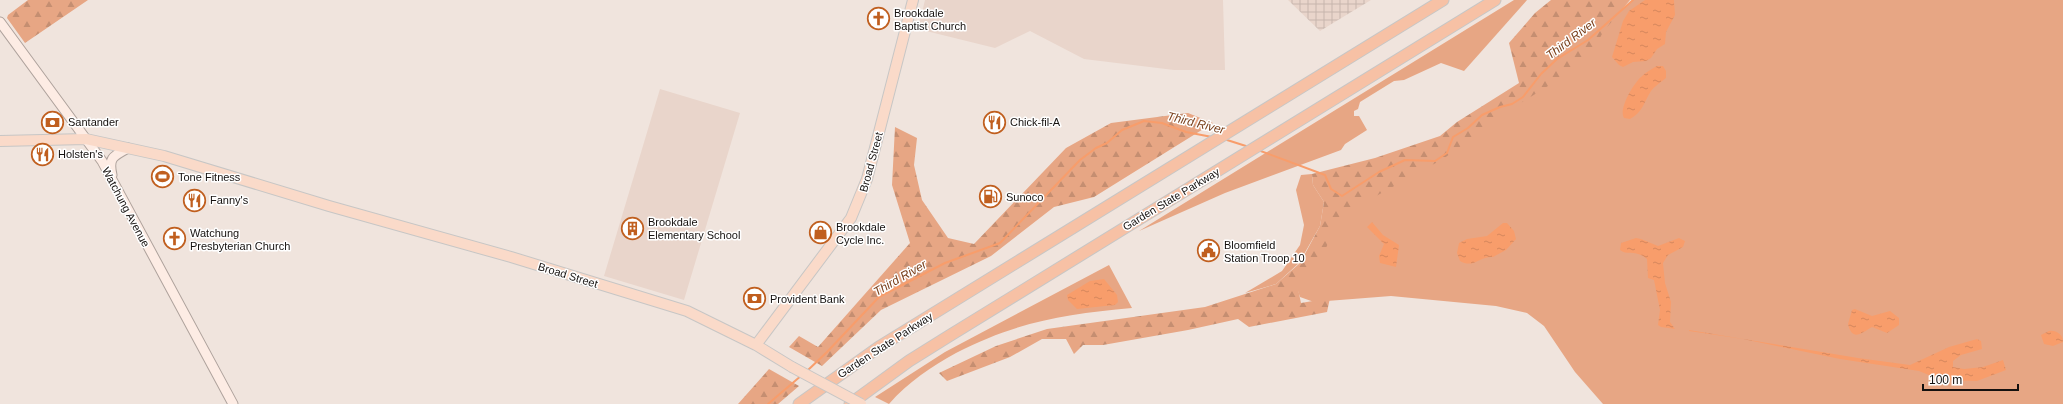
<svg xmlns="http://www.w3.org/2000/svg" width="2063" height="404" font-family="Helvetica,sans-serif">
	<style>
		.built { fill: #e9d5cb }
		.industrial { fill: url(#industrial-grid) }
		.green { fill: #e7a684 }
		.forest { fill: url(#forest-firs) }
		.water { fill: url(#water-ripples) }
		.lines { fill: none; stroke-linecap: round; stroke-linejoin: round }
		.stream { stroke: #f89d6b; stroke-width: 2 }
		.secondary-casing { stroke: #aea29c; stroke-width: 11 }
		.primary-casing { stroke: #c7c6c5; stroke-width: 12 }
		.motorway-casing { stroke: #c7c6c5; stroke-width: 13 }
		.secondary { stroke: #fdece4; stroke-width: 9 }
		.primary { stroke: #fadac9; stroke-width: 10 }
		.motorway { stroke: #f7c1a5; stroke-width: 11 }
		.primary-bridge-casing { stroke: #c7c6c5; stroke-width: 12; stroke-linecap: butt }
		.primary-bridge { stroke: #fadac9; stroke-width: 10 }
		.labels { text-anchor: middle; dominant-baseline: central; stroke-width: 3; stroke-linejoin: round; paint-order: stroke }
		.poi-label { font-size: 11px; fill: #15110f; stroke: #fff; text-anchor: start }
		.street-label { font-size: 11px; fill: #15110f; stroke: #fff }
		.water-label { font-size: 12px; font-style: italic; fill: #7a401c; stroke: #fff }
	</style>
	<defs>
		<pattern id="industrial-grid" width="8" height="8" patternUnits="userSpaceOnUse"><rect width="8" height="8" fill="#e9d5cb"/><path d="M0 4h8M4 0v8" fill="none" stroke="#c7b6ad"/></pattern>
		<pattern id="forest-firs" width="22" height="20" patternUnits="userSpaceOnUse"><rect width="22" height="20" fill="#e7a684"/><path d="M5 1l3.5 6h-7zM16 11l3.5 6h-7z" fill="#c58e71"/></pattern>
		<pattern id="water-ripples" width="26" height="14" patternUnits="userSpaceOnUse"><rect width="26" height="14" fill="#f89d6b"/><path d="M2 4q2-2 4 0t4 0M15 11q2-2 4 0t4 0" fill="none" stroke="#d4865c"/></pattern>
	</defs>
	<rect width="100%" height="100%" fill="#f0e4dd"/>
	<!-- built -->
	<path class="built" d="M925,0H1223L1225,70H1174L1084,59L1030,31L995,48L918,29Z
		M660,89L740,113L684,300L604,276Z"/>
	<!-- industrial -->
	<path class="industrial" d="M1288,0H1371L1320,31Z"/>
	<!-- green -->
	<path class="green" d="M1514,0H1527L1464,71L1441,63L1404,80L1394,81L1360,102L1358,109L1354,111V116H1359L1367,130L1345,144L1341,150L1225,193L1139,231Z
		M1633,0H2063V404H1603L1575,372L1544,326L1527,313L1496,306L1391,296L1314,302L1300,297L1295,282L1328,213L1405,160L1588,40Z
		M1312,174L1313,185L1324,202L1320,226L1299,263L1276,284L1245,293L1282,271L1300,245L1304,225L1296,190L1301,175Z
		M1109,265L1132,308C1065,314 1016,322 956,353C931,367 908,382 889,404L875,397L945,352Z"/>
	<!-- forest -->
	<path class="forest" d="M28,0H88L25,43L7,18L8,15Z
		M1551,0H1630L1603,32L1588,61L1513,108L1443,159L1340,216L1326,248L1297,284L1301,303L1330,298L1327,312L1249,327L1238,319L1188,330L1103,345H1083L1074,354L1066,339H1042L1010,357L947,381L939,373L996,346L1047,329L1205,307L1276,284L1300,263L1320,226L1324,202L1313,185L1312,174L1375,158L1440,136L1457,122L1519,83L1509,43L1535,13Z
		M1188,113L1213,123L1094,197L1054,207L991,256L881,310L822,366L789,347L799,336L818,347L910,243L892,185L895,127L917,138L914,165L922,200L948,238L974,244L1066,148L1111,123Z
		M769,369L799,386L778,404H738Z"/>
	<!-- water -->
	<path class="water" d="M1645,0H1674L1675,15L1666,32L1665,44L1657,49L1651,58L1646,61L1633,62L1623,67L1619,65L1612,57L1623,21L1629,11Z
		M1657,66H1663L1666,71V78C1661,82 1654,87 1651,91C1644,102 1643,112 1630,119L1624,118C1618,109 1634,83 1641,77C1646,72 1652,69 1657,66Z
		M1372,222L1383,235L1399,245L1396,267L1380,263L1379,256L1384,244L1367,227Z
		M1503,223H1507L1514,231L1516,239L1506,250L1493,257C1480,256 1473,269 1460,261L1457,253L1459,243L1467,239L1487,236Z
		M1636,238L1641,239L1658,246L1679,238L1685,241L1683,247L1668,255L1663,263L1665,283L1671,302L1670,322L1675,329L1661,327L1658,325L1660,310L1654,280L1648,278L1647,259C1636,249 1627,256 1620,250L1621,243Z
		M1104,279L1117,295L1118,302L1115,305L1077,309L1068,300L1067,295L1090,281Z
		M1855,309L1872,316L1890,311L1899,318V325L1887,333L1872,327C1862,333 1852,342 1848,324L1852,310Z
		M1689,330L1858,358L1910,365L1949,347L1977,339L1981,341L1982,349L1961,355L1953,361V367L1964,369L1983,367L2003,360L2006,370L1977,381L1941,380L1919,371L1840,359L1743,339L1689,331Z
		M2049,331C2056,330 2063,334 2063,342L2053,346L2044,344L2041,335Z"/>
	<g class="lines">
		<!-- stream -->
		<path class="stream" d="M1224,139L1249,147
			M1258,150L1325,175L1331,189L1342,196L1379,172L1405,160L1435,161L1447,153L1453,137L1468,128L1482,115L1500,107L1512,104L1523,97L1541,74L1557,59L1588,40L1633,0
			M807,371L827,352L879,297L945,263L1000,243L1080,160L1096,148L1107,143L1122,130L1144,121L1162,123L1186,132L1212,137
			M768,404L802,375"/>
		<defs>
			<path id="secondary" d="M0,22L102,161L233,404
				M112,175C108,158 113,156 128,148"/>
			<path id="primary" d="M0,141L86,139L164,156L329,206L511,257L687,311L756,345L792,367
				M756,345L851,218L867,179L913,0"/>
			<path id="motorway" d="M799,404L879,347L1443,0
				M850,404L909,361L949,336L1495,0"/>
		</defs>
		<!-- secondary casing -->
		<use href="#secondary" class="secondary-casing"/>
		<!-- primary casing -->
		<use href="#primary" class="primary-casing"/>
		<!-- motorway casing -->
		<use href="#motorway" class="motorway-casing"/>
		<!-- secondary -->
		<use href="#secondary" class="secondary"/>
		<!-- primary -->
		<use href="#primary" class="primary"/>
		<!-- motorway -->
		<use href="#motorway" class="motorway"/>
		<defs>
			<path id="primary-bridge" d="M792,367L861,404"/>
		</defs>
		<!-- primary-bridge casing -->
		<use href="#primary-bridge" class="primary-bridge-casing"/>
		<!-- primary-bridge -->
		<use href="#primary-bridge" class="primary-bridge"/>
	</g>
	<!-- icons -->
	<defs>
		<symbol id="church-ring" viewBox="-11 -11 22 22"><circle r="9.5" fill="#fff" stroke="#c05f1f" stroke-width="1.5"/><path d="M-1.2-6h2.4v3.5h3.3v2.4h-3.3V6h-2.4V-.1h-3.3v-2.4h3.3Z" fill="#c05f1f"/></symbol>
		<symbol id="bank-ring" viewBox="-11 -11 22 22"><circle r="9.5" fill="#fff" stroke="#c05f1f" stroke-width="1.5"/><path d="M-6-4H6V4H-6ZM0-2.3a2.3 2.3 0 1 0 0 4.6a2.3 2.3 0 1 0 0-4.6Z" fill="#c05f1f"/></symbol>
		<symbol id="restaurant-ring" viewBox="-11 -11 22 22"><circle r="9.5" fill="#fff" stroke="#c05f1f" stroke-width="1.5"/><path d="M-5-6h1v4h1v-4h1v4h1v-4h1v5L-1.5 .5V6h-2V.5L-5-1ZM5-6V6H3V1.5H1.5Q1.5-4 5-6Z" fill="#c05f1f"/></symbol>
		<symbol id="stadium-ring" viewBox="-11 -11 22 22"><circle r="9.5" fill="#fff" stroke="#c05f1f" stroke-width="1.5"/><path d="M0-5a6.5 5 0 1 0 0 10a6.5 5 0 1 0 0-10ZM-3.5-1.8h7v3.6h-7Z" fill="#c05f1f"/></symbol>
		<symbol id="fuel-ring" viewBox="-11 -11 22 22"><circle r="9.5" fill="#fff" stroke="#c05f1f" stroke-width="1.5"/><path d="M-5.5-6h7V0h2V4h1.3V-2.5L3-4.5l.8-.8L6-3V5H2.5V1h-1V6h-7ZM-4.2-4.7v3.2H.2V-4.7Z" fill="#c05f1f"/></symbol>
		<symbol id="building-ring" viewBox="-11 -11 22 22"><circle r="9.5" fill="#fff" stroke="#c05f1f" stroke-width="1.5"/><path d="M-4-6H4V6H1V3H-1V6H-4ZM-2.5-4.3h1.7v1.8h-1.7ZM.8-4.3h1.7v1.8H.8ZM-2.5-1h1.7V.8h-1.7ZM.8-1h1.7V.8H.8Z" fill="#c05f1f"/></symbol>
		<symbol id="shop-ring" viewBox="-11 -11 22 22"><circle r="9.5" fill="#fff" stroke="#c05f1f" stroke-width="1.5"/><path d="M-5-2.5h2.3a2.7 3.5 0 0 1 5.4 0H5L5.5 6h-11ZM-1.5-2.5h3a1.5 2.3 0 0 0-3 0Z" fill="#c05f1f"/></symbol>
		<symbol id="civic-ring" viewBox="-11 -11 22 22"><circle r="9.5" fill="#fff" stroke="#c05f1f" stroke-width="1.5"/><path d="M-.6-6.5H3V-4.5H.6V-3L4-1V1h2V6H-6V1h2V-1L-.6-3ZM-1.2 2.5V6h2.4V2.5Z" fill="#c05f1f"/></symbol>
	</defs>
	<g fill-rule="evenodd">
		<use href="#church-ring" x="866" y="6" width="25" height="25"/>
		<use href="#bank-ring" x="40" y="110" width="25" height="25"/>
		<use href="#restaurant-ring" x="982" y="110" width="25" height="25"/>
		<use href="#restaurant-ring" x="30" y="142" width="25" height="25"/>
		<use href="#stadium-ring" x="150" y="164" width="25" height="25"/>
		<use href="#fuel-ring" x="978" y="184" width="25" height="25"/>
		<use href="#restaurant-ring" x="182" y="188" width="25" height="25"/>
		<use href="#building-ring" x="620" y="216" width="25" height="25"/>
		<use href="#shop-ring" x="808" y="220" width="25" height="25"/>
		<use href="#church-ring" x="162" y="226" width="25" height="25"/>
		<use href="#civic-ring" x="1196" y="238" width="25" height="25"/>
		<use href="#bank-ring" x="742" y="286" width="25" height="25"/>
	</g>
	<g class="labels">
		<!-- poi labels -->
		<g class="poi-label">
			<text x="894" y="13">Brookdale<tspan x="894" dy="13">Baptist Church</tspan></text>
			<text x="68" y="122">Santander</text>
			<text x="1010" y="122">Chick-fil-A</text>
			<text x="58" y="154">Holsten's</text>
			<text x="178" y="177">Tone Fitness</text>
			<text x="1006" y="197">Sunoco</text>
			<text x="210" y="200">Fanny's</text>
			<text x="648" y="222">Brookdale<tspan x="648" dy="13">Elementary School</tspan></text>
			<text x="836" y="227">Brookdale<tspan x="836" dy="13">Cycle Inc.</tspan></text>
			<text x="190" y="233">Watchung<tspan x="190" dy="13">Presbyterian Church</tspan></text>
			<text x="1224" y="245">Bloomfield<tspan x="1224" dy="13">Station Troop 10</tspan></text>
			<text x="770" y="299">Provident Bank</text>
		</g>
		<!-- street labels -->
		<g class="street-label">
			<text transform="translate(871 162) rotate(-75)">Broad Street</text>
			<text transform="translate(1171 199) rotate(-31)">Garden State Parkway</text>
			<text transform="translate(126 207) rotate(62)">Watchung Avenue</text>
			<text transform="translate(568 275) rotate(17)">Broad Street</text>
			<text transform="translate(885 345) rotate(-33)">Garden State Parkway</text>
		</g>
		<!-- water labels -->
		<g class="water-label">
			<text transform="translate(1571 39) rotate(-37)">Third River</text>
			<text transform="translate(1196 123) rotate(14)">Third River</text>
			<text transform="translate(900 278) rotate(-30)">Third River</text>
		</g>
	</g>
	<!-- scale -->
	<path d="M1923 384v6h95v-6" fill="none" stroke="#15110f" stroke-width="2"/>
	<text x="1929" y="384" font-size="12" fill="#15110f" stroke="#ffffff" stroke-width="3" paint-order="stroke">100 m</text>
</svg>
